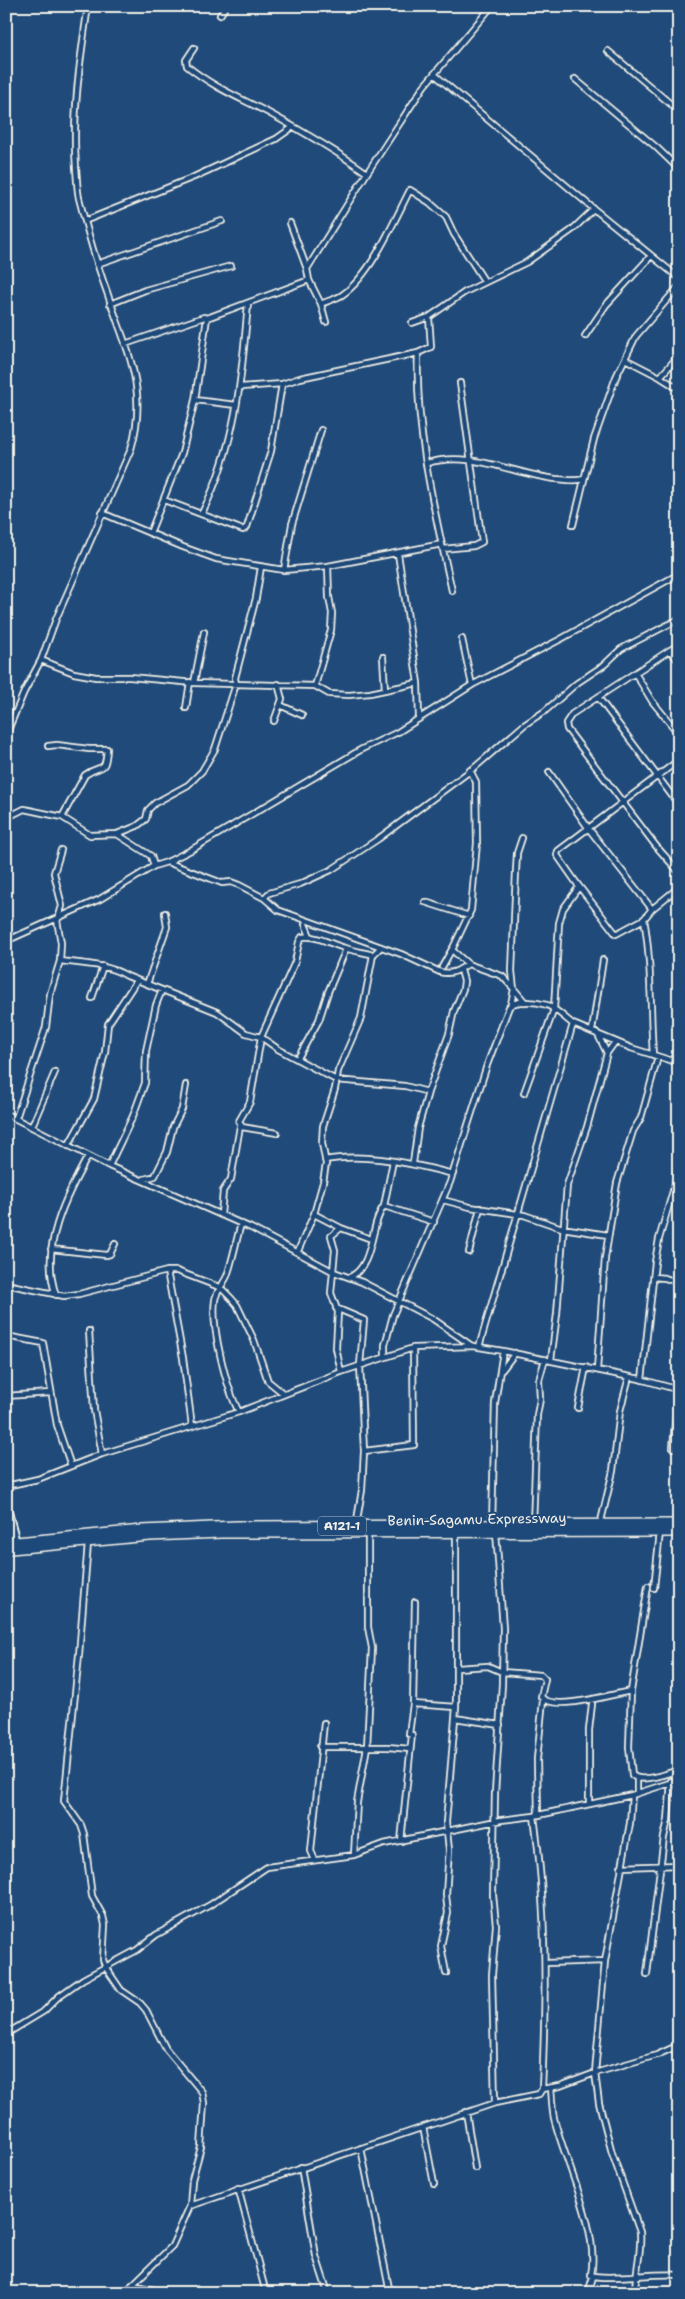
<svg xmlns="http://www.w3.org/2000/svg" width="685" height="2299" font-family="'Shantell Sans',sans-serif">
	<style>
		.lines { fill: none; stroke-linecap: round; stroke-linejoin: round }
		.street-casing { stroke: #f4f1e8; stroke-width: 8 }
		.secondary-casing { stroke: #f4f1e8; stroke-width: 10 }
		.highway-casing { stroke: #f4f1e8; stroke-width: 12 }
		.street { stroke: #1f4a7a; stroke-width: 4.5 }
		.secondary { stroke: #1f4a7a; stroke-width: 6 }
		.highway { stroke: #1f4a7a; stroke-width: 9 }
		.labels { text-anchor: middle; dominant-baseline: central; stroke-width: 4; stroke-linejoin: round; paint-order: stroke }
		.shield { fill: #1f4a7a; stroke: #b4bfc7; stroke-width: 1 }
		.shield-label { font-size: 12px; font-weight: bold; fill: #f4f1e8 }
		.street-label { font-size: 14px; fill: #f4f1e8; stroke: #1f4a7a }
	</style>
	<rect width="100%" height="100%" fill="#1f4a7a"/>
	<filter id="ink" filterUnits="userSpaceOnUse"><feTurbulence type="fractalNoise" baseFrequency=".02" numOctaves="2"/><feDisplacementMap in="SourceGraphic" scale="10" xChannelSelector="R" yChannelSelector="G"/><feConvolveMatrix kernelMatrix="1 2 1 2 8 2 1 2 1" color-interpolation-filters="sRGB"/></filter>
	<g filter="url(#ink)">
		<g class="lines">
			<defs>
				<path id="street" d="M220,15L226,6
					M194,48L186,60L187,66C213,87 238,97 267,112C302,131 335,150 367,173
					M608,51L679,111
					M434,74L594,209L679,278
					M575,79L656,147L679,169
					M87,220L194,177L276,139L293,127
					M290,223L307,269L309,280L321,304L326,322
					M97,264L222,221
					M307,269L367,173L424,86L492,6
					M110,304L145,290L231,266
					M321,304C327,301 336,299 342,295C372,274 394,221 410,190L429,202L446,217L454,234L485,282
					M207,318L309,280
					M412,323L429,317L465,292L527,262L572,230L594,209
					M585,336L606,305L651,256
					M125,344L204,317L207,318L195,400L182,453L150,533
					M418,353C415,433 435,513 452,591
					M679,355L660,377L679,389
					M625,359L660,377
					M241,387L282,384L300,378L418,353L431,347L429,317
					M195,400L236,405
					M427,463C472,450 512,474 556,479C565,479 575,482 583,479
					M164,500L243,530L247,527L271,451L282,384
					M102,513L183,547L216,559L284,570L328,566L442,544
					M202,513C236,446 242,377 248,303
					M573,525L594,439L616,377L636,336L679,286
					M443,549L474,546L482,542L460,383
					M398,554L418,683L419,718
					M284,570L292,524L321,430
					M462,639L472,685
					M679,645L670,650L679,662
					M670,650L572,714L566,723L567,729L656,846L679,872
					M383,657L385,690
					M41,660L74,673L96,677H130L194,683L315,686L329,694L349,695L370,693L418,683
					M635,673L652,701L679,734
					M194,683L204,632
					M315,686L331,630L332,613L329,597L328,566
					M598,697L679,805
					M280,705L302,715
					M186,708L190,682
					M274,721L282,699L278,684
					M6,735L24,692L41,660L56,619L131,449C149,388 126,349 107,292C96,262 87,230 79,198C77,189 77,178 76,168C72,113 80,60 88,6
					M48,746L57,745L89,749H107C105,775 102,763 85,775L62,817
					M549,772L589,829L652,909
					M6,815H12L24,809L62,817L90,835L117,834L137,826L146,819L148,810L155,803L188,785L202,771L215,749L236,684L235,678L256,598L261,567
					M117,834L151,856L154,866
					M522,838L517,853L516,871L512,971L514,989L525,1002
					M167,862L222,883L231,882L239,885L264,898
					M578,885L616,934L644,919L652,909L679,887
					M425,902L469,916
					M58,919L62,906L54,873L61,850
					M644,919C652,964 650,1010 653,1055
					M305,924L310,936
					M6,941L100,899L154,866L167,862L191,850L362,749L398,732L472,685L561,639L679,574
					M60,961C83,964 107,964 127,976L217,1012L246,1033L261,1037L278,1049L336,1080L405,1086L428,1092
					M468,964L452,950L471,910L477,843L476,782L470,770
					M442,967L452,949
					M147,984L167,927L165,913
					M92,998L103,966
					M511,1004L514,989L502,976L468,964C459,970 452,975 440,972L401,954L278,910L264,898L269,893L300,884L331,870L378,839L474,768L524,725L545,711L577,683L604,665L621,649L679,619
					M592,1031L603,960
					M607,1053L615,1042
					M298,1058L319,1020L328,992L346,949
					M524,1093L554,1009L559,923L563,909L578,888V885L557,855L558,851L679,760
					M6,1114L109,1166L251,1228L334,1272L362,1282L433,1319L472,1346
					M16,1118L46,1027L50,994L60,961L61,943L57,920
					M32,1126L55,1072
					M277,1133L242,1127L239,1121L250,1102L261,1037L295,962L299,942L302,937C317,935 330,944 345,948C354,951 363,952 373,955
					M68,1146L94,1099L105,1052L108,1024L137,980
					M325,1160C365,1152 414,1164 453,1174
					M413,1163L418,1128L428,1092L449,1034L454,1011L463,989L464,981L461,970
					M109,1166L133,1116L145,1083L146,1051L156,1005L162,990
					M144,1179L155,1176L167,1152L173,1127L182,1109L186,1085
					M443,1200L470,1207L524,1215L562,1228L608,1235
					M384,1206L393,1161
					M314,1214L341,1228
					M221,1215L223,1191L231,1179L240,1126
					M51,1249L106,1255L110,1254L115,1244
					M298,1251L314,1214L323,1182L326,1164L322,1143L323,1126L335,1089L338,1071L361,1018L373,955L381,947
					M469,1252L480,1208
					M167,1271L183,1358L192,1426
					M350,1277C375,1265 369,1226 384,1206L434,1222
					M654,1277L665,1278L679,1283
					M6,1284L64,1296L79,1294L167,1271H177L214,1285L221,1288L231,1298L237,1305L254,1340L268,1381L284,1394
					M56,1295C39,1247 66,1197 88,1156
					M336,1308L364,1320L360,1365L364,1451L362,1490L356,1526
					M89,1331L94,1410L102,1454
					M6,1336L43,1343L57,1425L71,1466
					M479,1347L573,1024L631,1048L679,1063
					M385,1357V1345L393,1315L450,1182L487,1065L509,1007C516,999 537,1002 547,1005C556,1009 565,1018 573,1024
					M551,1360L557,1314L567,1185L587,1127L607,1053L597,1033
					M502,1370L515,1353
					M597,1370L605,1258L617,1183L633,1131L641,1118L658,1057
					M341,1372L336,1348L338,1312L331,1293L335,1250L331,1236L341,1228L371,1239
					M642,1380L655,1262L659,1239L675,1184L679,1152
					M6,1396L50,1393
					M578,1408L586,1367
					M239,1412C226,1387 211,1328 215,1300C216,1292 224,1283 227,1276C233,1259 236,1241 241,1224
					M673,1448L678,1389
					M364,1451L414,1445L413,1348
					M6,1486L38,1479L102,1454L239,1412L341,1372L413,1348L473,1346L503,1351L640,1379L679,1390
					M492,1525L495,1403L503,1351
					M533,1525L537,1415L540,1399L539,1380L545,1359
					M600,1525L613,1471L620,1411L629,1377
					M496,1532L503,1628L502,1684L495,1793L493,1895L496,1925L492,1975L495,2103L539,2094L542,2089C546,1997 547,1908 534,1816L538,1815L537,1759L543,1700
					M88,1543L79,1655L64,1801L81,1825L84,1834L92,1896L103,1916L105,1925L103,1960L106,1968L121,1990L140,2003L146,2010L166,2049L202,2092L204,2103L201,2147L192,2180L190,2206L172,2246L124,2293
					M654,1588L660,1532
					M457,1668L488,1666L502,1672L541,1675L545,1679L541,1697C554,1712 612,1694 631,1691L629,1747L632,1775C642,1784 667,1773 679,1770
					M631,1691L648,1586
					M413,1704L456,1707
					M455,1718L500,1725
					M409,1734L413,1704L415,1602
					M320,1747H388L410,1749
					M637,1778V1793
					M632,1795L630,1823L605,1961L595,2073L599,2103L612,2153L640,2232C642,2253 635,2272 635,2293
					M589,1803V1730L592,1704
					M401,1841L412,1735
					M354,1855L357,1802L367,1747L372,1648L368,1627V1534
					M315,1860L311,1851L324,1723
					M621,1867L679,1865
					M546,1963L605,1961
					M446,1973L441,1946L448,1913L446,1895L449,1850L446,1822L456,1707V1532
					M647,1974L664,1837L668,1820L671,1781
					M6,2034L44,2011L59,1996L83,1979L137,1950L156,1935L210,1905L267,1867L354,1855L384,1844L501,1820L534,1816L632,1795L679,1780
					M674,2047L679,2067
					M551,2088C552,2098 552,2109 554,2118C565,2163 600,2230 591,2275C605,2281 657,2272 679,2275
					M542,2089L560,2086L595,2073L657,2055L679,2045
					M466,2112L475,2168
					M423,2127L434,2184
					M361,2148L390,2293
					M301,2167L316,2256L328,2293
					M238,2188L266,2293
					M190,2206L495,2103
					M679,2215V2217
					M132,2285L168,2293
					M588,2293L593,2277"/>
				<path id="secondary" d="M6,1504L17,1546
					M7,1546L9,1523"/>
				<path id="highway" d="M6,1543L142,1530L237,1526L679,1524
					M11,1549L150,1536L221,1533L679,1532"/>
			</defs>
			<!-- street casing -->
			<use href="#street" class="street-casing"/>
			<!-- secondary casing -->
			<use href="#secondary" class="secondary-casing"/>
			<!-- highway casing -->
			<use href="#highway" class="highway-casing"/>
			<!-- street -->
			<use href="#street" class="street"/>
			<!-- secondary -->
			<use href="#secondary" class="secondary"/>
			<!-- highway -->
			<use href="#highway" class="highway"/>
		</g>
	</g>
	<g class="labels">
		<!-- shield labels -->
		<rect class="shield" x="318" y="1516.5" width="48" height="19" rx="4"/>
		<g class="shield-label">
			<text x="342" y="1526">A121-1</text>
		</g>
		<!-- street labels -->
		<g class="street-label">
			<text transform="translate(477 1519) rotate(-1)">Benin-Sagamu Expressway</text>
		</g>
	</g>
	<!-- margin -->
	<rect width="685" height="2299" fill="none" stroke="#1f4a7a" stroke-width="25"/>
	<rect x="12" y="12" width="660" height="2274" fill="none" stroke="#f4f1e8" stroke-width="2" filter="url(#ink)"/>
</svg>
